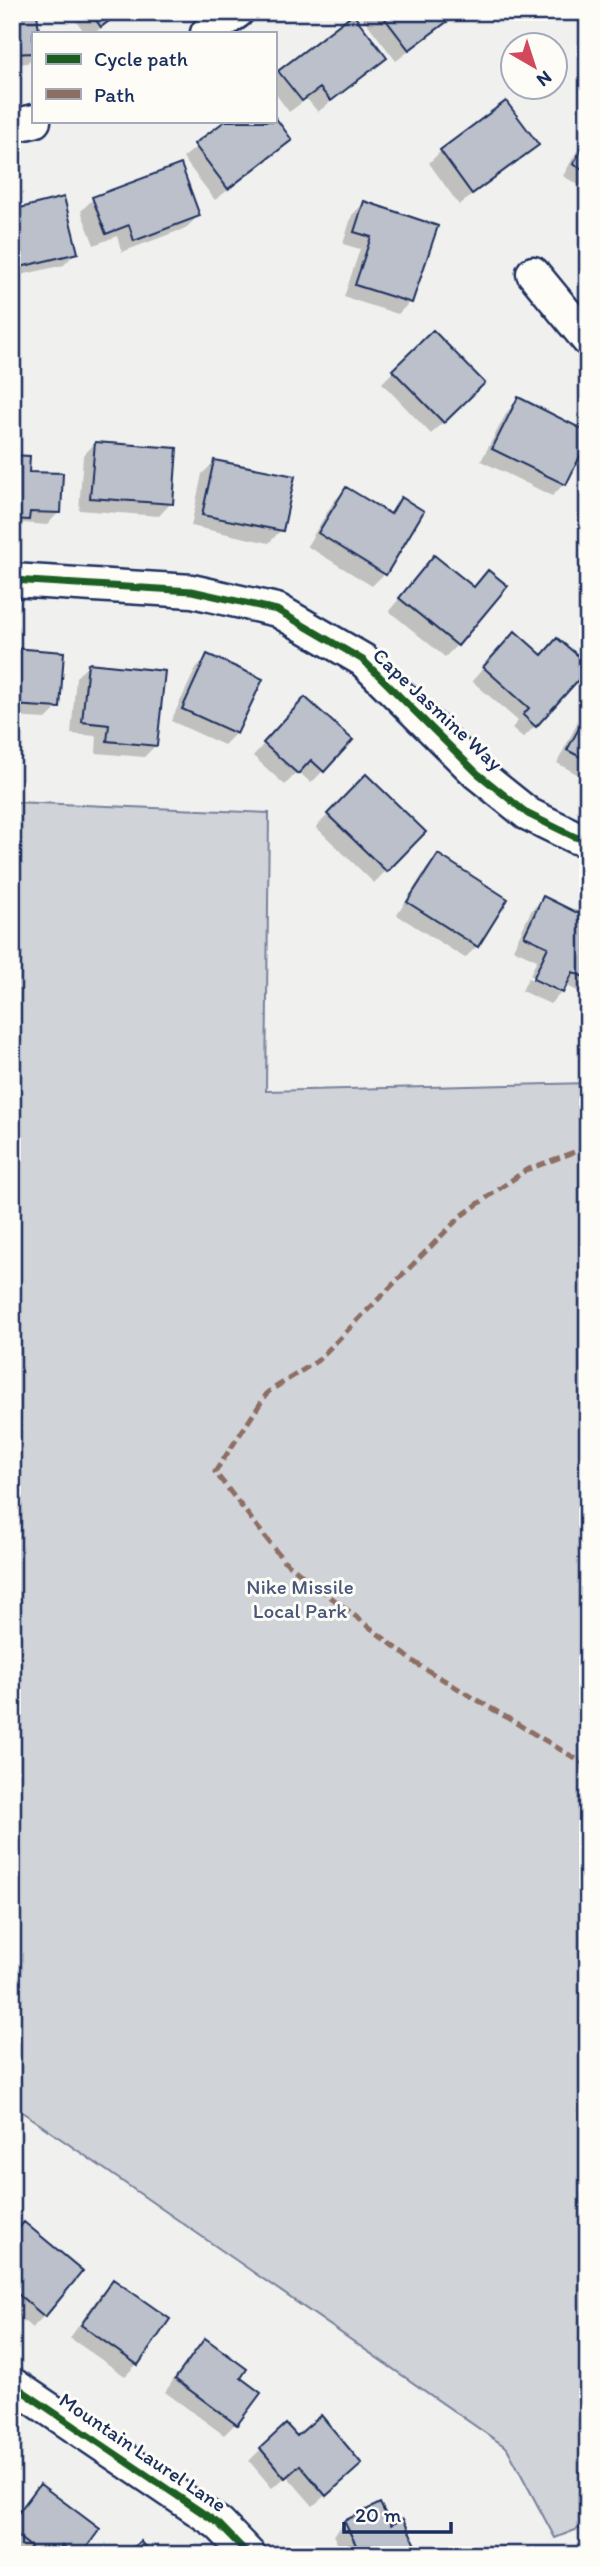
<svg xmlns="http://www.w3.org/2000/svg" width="600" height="2567" font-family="Itim,sans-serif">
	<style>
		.green { fill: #d0d3d8; stroke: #76819b; stroke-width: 2 }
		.shadow { fill: #0003 }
		.building { fill: #bbc0ca; stroke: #1b2f5e; stroke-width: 2 }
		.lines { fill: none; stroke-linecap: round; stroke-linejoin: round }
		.street-casing { stroke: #1b2f5e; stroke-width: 37 }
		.street { stroke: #fdfcf7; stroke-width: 32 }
		.quiet { stroke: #8d6e63; stroke-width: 5; stroke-dasharray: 10 5; stroke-linecap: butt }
		.cycleway-casing { stroke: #fdfcf7; stroke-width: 11 }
		.cycleway { stroke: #1b5e20; stroke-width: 7 }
		.labels { text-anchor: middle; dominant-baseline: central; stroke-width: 6; stroke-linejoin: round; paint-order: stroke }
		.street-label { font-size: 21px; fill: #1b2f5e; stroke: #fdfcf7 }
		.park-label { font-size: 21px; fill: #48587c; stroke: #fdfcf7 }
	</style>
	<rect width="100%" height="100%" fill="#f0f0ee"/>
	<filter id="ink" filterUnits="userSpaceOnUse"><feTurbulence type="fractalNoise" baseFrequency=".0143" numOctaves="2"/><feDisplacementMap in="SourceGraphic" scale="14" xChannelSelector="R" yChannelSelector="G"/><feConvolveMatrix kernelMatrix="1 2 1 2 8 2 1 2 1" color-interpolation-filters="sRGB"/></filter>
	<g filter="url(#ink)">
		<!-- green -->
		<path class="green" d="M14,802L269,813L266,1091L588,1083V2525L555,2538L507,2448L12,2105Z"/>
		<!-- shadow -->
		<path class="shadow" d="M12,12H36L37,33H33V57L27,63L12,65Z
			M70,12H123L94,33H85Z
			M369,12H461L396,61L363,18Z
			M384,58L318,112L307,99L289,112L275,93V77L280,72Z
			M506,104L536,145L524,157L459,205L429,163L441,151Z
			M275,120L290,140L278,152L215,200L183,158L228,121Z
			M588,131V190L563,176Z
			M93,199L198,216L186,228L122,252L117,236L94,245L81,211Z
			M364,203L410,302L398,314L344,297L360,249L343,244L352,215Z
			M12,212L76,252L64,265L12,277Z
			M433,332L483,383L431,434L382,383Z
			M519,399L588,437L564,484L552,496L481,461L507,412Z
			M95,443L171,503L159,516L79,510L83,456Z
			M12,457L59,512L47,525L23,523L15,531H12Z
			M214,462L281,530L269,543L191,526L202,474Z
			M346,489L388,514L402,500L384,574L372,586L307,546L334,501Z
			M423,570L472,589L488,572L457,645L445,657L389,611Z
			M503,646L541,657L535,726L523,738L512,728L518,721L472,681Z
			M12,650L58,707L46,719L12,717Z
			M208,656L236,733L224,745L171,721L196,668Z
			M89,665L156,745L144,757L96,753L97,736L71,734L76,677Z
			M588,710V780L557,763L581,716Z
			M293,711L323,771L311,783L298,771L285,785L253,756Z
			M366,776L424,832L374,883L316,827Z
			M438,857L477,946L465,958L397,915L426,869Z
			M543,899L588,920V996L565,985L562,992L550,1004L522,991L528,978L559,993V989L530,975L537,960L513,949L531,911Z
			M12,2236L44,2316L32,2328L12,2311Z
			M113,2281L137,2364L125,2376L70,2338L101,2293Z
			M205,2340L238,2378L236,2423L224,2435L165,2392L193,2352Z
			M297,2439L348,2475L313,2506L287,2476L272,2488L249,2461L261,2449Z
			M40,2486L79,2555L12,2553V2519Z
			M345,2523L390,2527L419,2555H343L333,2535Z"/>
		<!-- building -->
		<path class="building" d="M12,12H37L39,33H33V53L12,54Z
			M90,12H121L101,27Z
			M380,12H460L409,50Z
			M353,14L387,58L331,101L320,88L302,101L278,71Z
			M506,101L539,145L472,194L440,150Z
			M275,117L292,140L228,189L194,144L225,121H275Z
			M588,138V172L573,164Z
			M181,164L200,216L134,241L129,225L106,234L92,197Z
			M64,197L78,253L12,269V210Z
			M364,201L438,226L412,303L355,285L371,237L354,232Z
			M433,330L485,383L444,423L392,370Z
			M518,397L588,432V440L566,485L492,449Z
			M95,442L177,448L173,504L90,498Z
			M12,455L30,456L29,472L63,473L61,513L30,512L29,520L12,519Z
			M214,460L295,476L283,531L202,515Z
			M346,487L391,514L401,497L424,511L386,575L318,533Z
			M434,555L474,587L488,570L508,586L458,646L399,598Z
			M515,631L542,655L557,638L588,664V669L536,727L523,715L529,708L483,667Z
			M12,648L64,652L60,708L12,705Z
			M207,654L263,679L237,734L182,709Z
			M88,663L165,671L157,746L107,741L109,725L82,722Z
			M305,697L353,740L324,772L311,760L298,774L263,743Z
			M588,712V761L567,750Z
			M366,774L426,832L387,872L327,814Z
			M438,854L508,899L478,947L407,902Z
			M543,896L588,918V979L573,972L563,993L533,979L548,947L524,936Z
			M24,2222L83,2271L45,2317L12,2289V2236Z
			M113,2279L170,2319L138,2365L81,2325Z
			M205,2338L247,2369L241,2378L261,2393L237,2425L175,2379Z
			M321,2415L362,2464L326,2496L300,2465L285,2478L260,2448L286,2424L297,2436Z
			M40,2484L100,2529L81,2555H74L62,2546L56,2555H25L31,2547L12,2532V2521Z
			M380,2503L391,2525L403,2519L421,2555H361L344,2521Z
			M140,2541L152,2555H125Z"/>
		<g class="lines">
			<defs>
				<path id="street" d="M207,33L237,12
					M12,126L34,121
					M533,273L588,340
					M12,580L192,591L277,610L363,660L477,773L528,814L575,837L588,840
					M12,2384L219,2524L249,2555"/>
			</defs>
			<!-- street casing -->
			<use href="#street" class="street-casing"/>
			<!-- street -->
			<use href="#street" class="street"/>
			<!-- quiet -->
			<path class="quiet" d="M588,1147L526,1170L461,1216L317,1361L268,1392L215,1472L283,1560L417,1664L588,1766"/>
			<defs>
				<path id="cycleway" d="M12,580L192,591L277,610L363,660L477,773L528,814L575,837L588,840
					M12,2384L219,2524L249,2555"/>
			</defs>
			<!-- cycleway casing -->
			<use href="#cycleway" class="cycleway-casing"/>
			<!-- cycleway -->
			<use href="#cycleway" class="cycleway"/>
		</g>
	</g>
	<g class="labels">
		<!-- street labels -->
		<g class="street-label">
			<text transform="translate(438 709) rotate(43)">Cape Jasmine Way</text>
			<text transform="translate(143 2452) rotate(34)">Mountain Laurel Lane</text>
		</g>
		<!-- park labels -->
		<g class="park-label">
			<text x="300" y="1586">Nike Missile<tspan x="300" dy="24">Local Park</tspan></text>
		</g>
	</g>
	<!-- margin -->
	<rect width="600" height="2567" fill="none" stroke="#fdfcf7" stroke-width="42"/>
	<rect x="21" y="21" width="558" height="2525" fill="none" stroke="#1b2f5e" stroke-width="2.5" filter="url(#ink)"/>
	<!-- legend -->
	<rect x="32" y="32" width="245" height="91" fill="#fdfcf7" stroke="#a3aaba" stroke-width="2"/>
	<rect x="46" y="54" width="35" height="10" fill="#1b5e20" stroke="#a3aaba" stroke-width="2"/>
	<text x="94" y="66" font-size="21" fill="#1b2f5e">Cycle path</text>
	<rect x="46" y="89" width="35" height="10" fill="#8d6e63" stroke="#a3aaba" stroke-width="2"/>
	<text x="94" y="102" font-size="21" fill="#1b2f5e">Path</text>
	<!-- north arrow -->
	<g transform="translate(534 66) rotate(141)"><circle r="33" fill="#fdfcf7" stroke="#a3aaba" stroke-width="2"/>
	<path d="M0-5L12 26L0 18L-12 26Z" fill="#d1495b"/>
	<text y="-10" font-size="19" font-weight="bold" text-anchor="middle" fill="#1b2f5e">N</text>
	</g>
	<!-- scale -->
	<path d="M344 2522v10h107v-10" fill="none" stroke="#1b2f5e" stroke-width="3.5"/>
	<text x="355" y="2522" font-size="21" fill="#1b2f5e" stroke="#fdfcf7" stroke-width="5" paint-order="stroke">20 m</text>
</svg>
